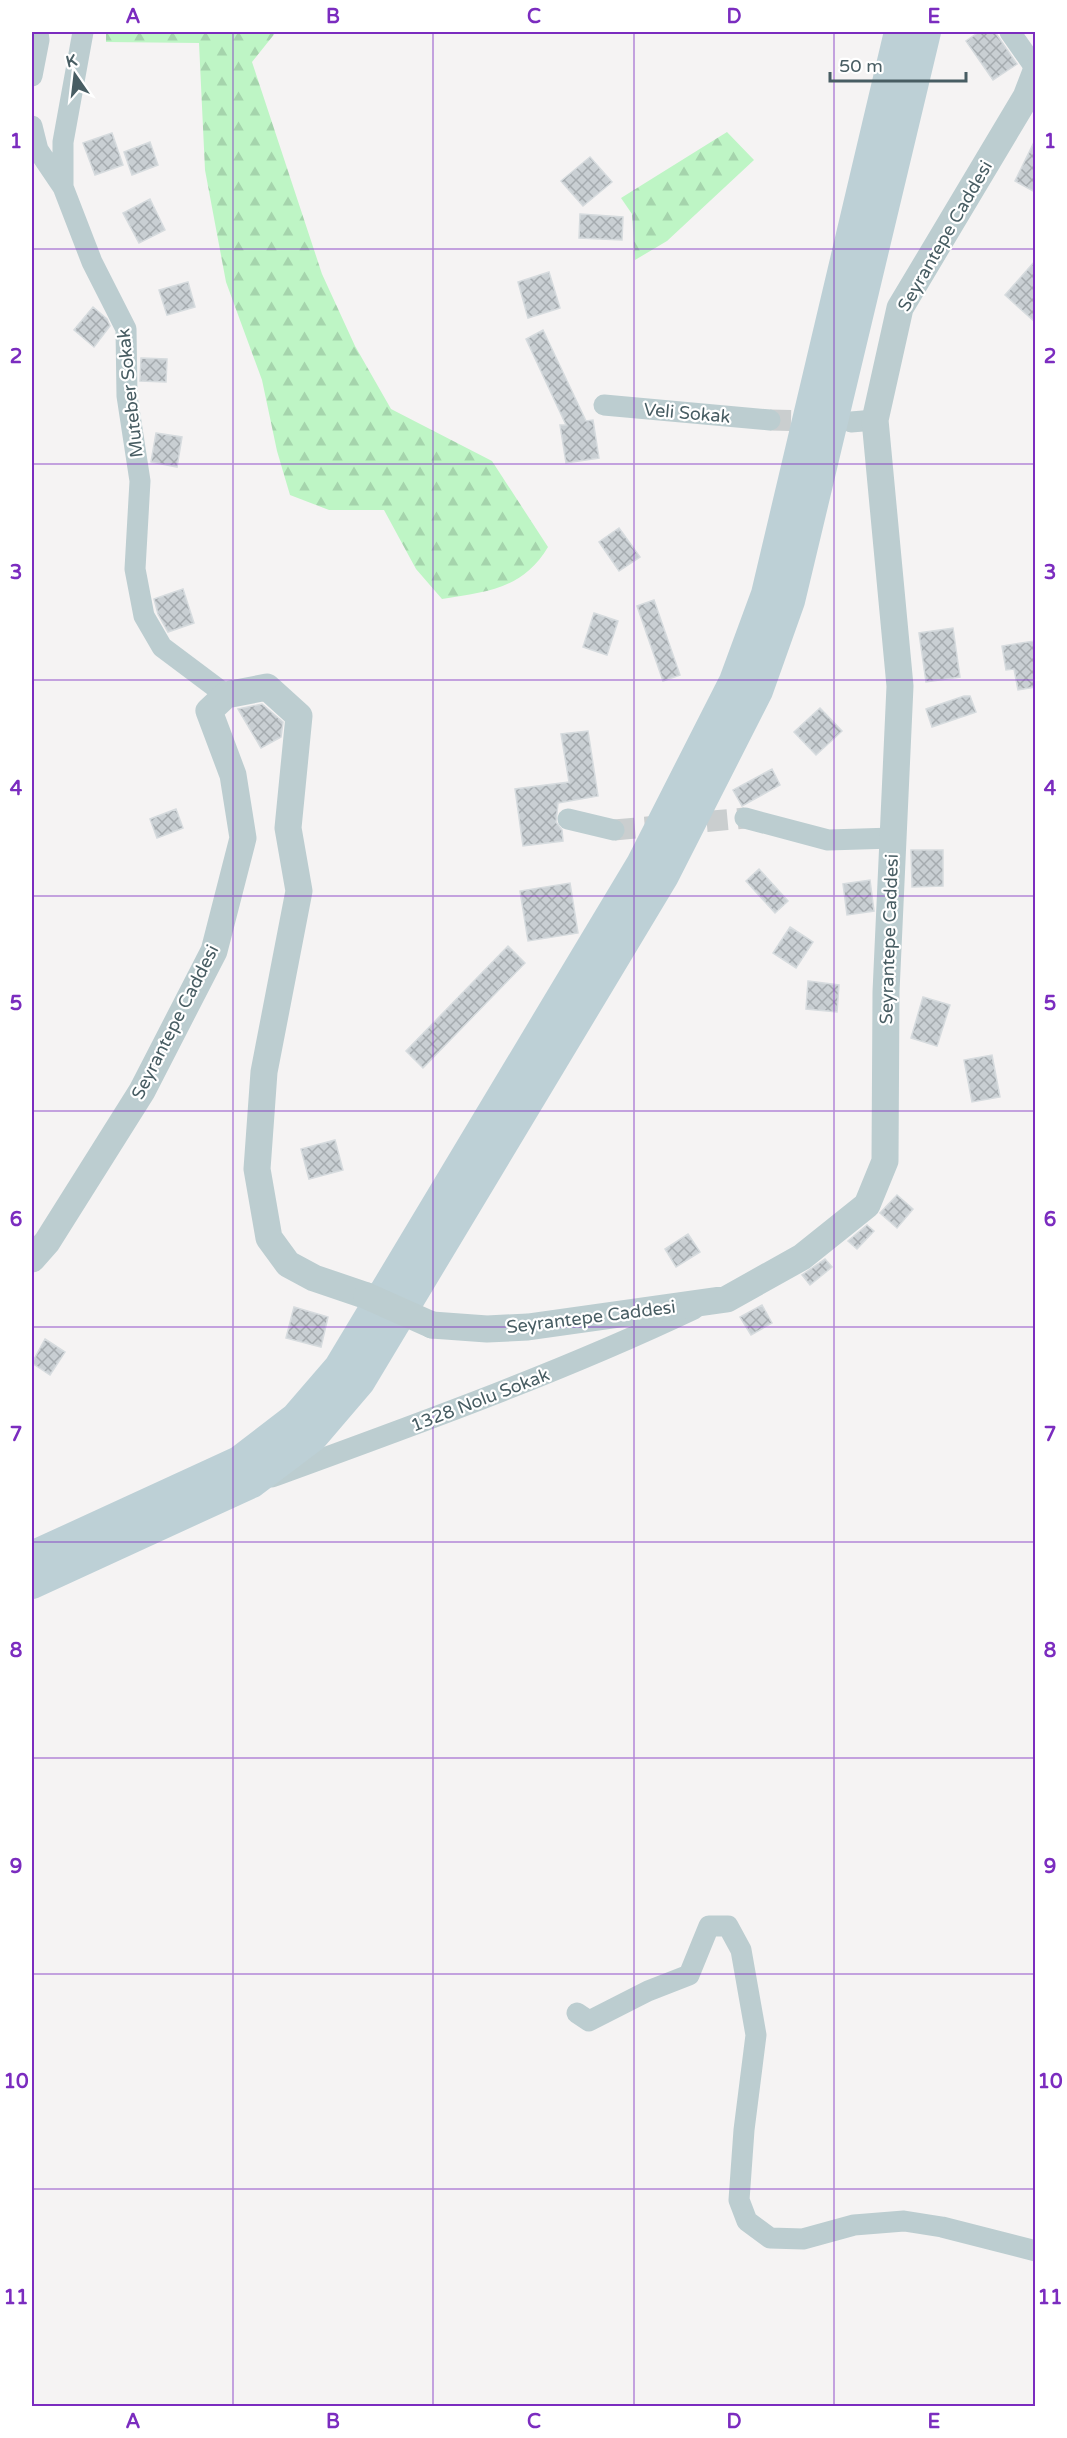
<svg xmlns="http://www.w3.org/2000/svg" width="1067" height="2438" font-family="'Varela Round',sans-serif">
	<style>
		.forest { fill: url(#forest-firs) }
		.building { fill: url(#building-cross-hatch); stroke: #d6dbde; stroke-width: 1.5 }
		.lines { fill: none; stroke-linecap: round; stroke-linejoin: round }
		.minor-tunnel { stroke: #cacecf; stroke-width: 21; stroke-dasharray: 21 10; stroke-linecap: butt }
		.minor { stroke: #bccdd0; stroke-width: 21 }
		.tertiary { stroke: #bccdd0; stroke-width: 27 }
		.secondary { stroke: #bdd0d6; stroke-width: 30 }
		.tertiary-bridge { stroke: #bccdd0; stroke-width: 27 }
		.grid { fill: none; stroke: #7b2cbf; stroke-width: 1.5; stroke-opacity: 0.55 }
		.labels { text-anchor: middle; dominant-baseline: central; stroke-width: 4.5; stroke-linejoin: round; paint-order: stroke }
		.street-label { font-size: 18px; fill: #485d63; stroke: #fff }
		.neatline { fill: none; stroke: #7b2cbf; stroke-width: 2 }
		.grid-label { font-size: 20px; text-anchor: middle; font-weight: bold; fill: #7b2cbf }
	</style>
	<defs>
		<pattern id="forest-firs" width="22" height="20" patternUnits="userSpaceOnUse" patternTransform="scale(1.5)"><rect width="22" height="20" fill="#bef5c5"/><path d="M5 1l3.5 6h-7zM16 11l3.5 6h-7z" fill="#a5d4ac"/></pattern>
		<pattern id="building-cross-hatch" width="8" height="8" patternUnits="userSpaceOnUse" patternTransform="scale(1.5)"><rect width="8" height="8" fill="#c9cfd3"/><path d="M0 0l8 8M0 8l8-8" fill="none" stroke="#a5abaf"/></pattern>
	</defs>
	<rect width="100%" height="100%" fill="#f5f3f3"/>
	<!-- forest -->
	<path class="forest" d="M106,32H276L252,62L322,274L355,346L391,409L492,461L548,547C523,589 487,592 442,599L416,569L384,510H329L290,495L277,451L262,380L226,282L205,170L199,43L106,42Z
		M727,132L754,160L667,241L635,260L632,214L621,198Z"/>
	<!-- building -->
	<path class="building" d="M979,32H995L1017,64L993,80L966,41Z
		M112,133L123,165L95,175L83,143Z
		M1035,140V192L1015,181Z
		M150,142L158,165L132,175L124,152Z
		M590,157L612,182L583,206L561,181Z
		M150,199L165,230L139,243L123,213Z
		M580,214L623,217L622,240L579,238Z
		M1035,261V322L1005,295Z
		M549,272L560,308L528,318L518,282Z
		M188,282L195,307L167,315L159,290Z
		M93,307L107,319L110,326L94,347L74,330Z
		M543,330L586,421L593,420L599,458L566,463L560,425H566L526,339Z
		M141,358L167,359L166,382L140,381Z
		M156,433L182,437L177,467L151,462Z
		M619,528L640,557L619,571L599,542Z
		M183,589L194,623L168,632L158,614L154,599Z
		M654,600L680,675L663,681L637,606Z
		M594,613L618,621L607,655L583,647Z
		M953,628L960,677L926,682L919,633Z
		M1034,641L1035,687L1018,690L1014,669L1006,670L1002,646Z
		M964,696H970L976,712L932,727L926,709Z
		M262,704L283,722L281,737L261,748L238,709Z
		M820,708L842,731L816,755L794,732Z
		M588,731L598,796L558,803L556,822L562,830L563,841L523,846L515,789L569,782L561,734Z
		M772,769L780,785L742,806L733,790Z
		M176,809L183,828L157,838L150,819Z
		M911,850H943V886L912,887Z
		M759,869L788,901L775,913L746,881Z
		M870,880L874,911L847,915L843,884Z
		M570,883L578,933L528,941L520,891Z
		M790,927L813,942L796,968L773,953Z
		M508,946L525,963L423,1068L406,1051Z
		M808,981L839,985L837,1012L806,1009Z
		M923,997L950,1005L937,1046L911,1038Z
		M992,1055L1000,1097L972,1102L964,1060Z
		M335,1140L343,1170L309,1179L301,1149Z
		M897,1195L913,1209L897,1228L880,1213Z
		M867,1225L874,1231L857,1249L848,1241Z
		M688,1234L700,1252L676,1267L665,1249Z
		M825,1259L832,1267L810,1285L802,1275Z
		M762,1305L772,1323L751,1335L740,1317Z
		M294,1307L328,1317L321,1347L286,1338Z
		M45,1339L65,1352L50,1375L32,1363Z"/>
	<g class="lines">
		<!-- minor-tunnel -->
		<path class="minor-tunnel" d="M770,420L820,421
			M614,830L745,818"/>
		<!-- minor -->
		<path class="minor" d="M83,32L63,142V187L92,262L126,329L127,396L140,481L135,569L144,616L162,647L226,695
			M1010,32L1036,69
			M32,76L39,40L38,32
			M32,126L38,150L63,187
			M604,405L770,420
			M851,422L875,420
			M745,818L828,840L893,838
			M568,819L614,830
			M272,1477C414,1425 557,1374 694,1309
			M577,2013L589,2021L648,1991L689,1975L709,1926H728L741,1950L756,2035L744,2130L739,2200L747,2221L770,2238L803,2239L854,2225L904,2221L942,2227L1036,2251"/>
		<!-- tertiary -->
		<path class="tertiary" d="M32,1259L47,1242L142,1091L214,951L243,838L233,775L209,711L226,695L267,687L299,716L288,828L299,891L264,1072L257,1169L269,1238L288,1264L314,1278L367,1296
			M432,1325L487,1329L528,1327L727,1299L802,1257L867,1205L885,1161L886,992L900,686L875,420L900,308L1026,97L1036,71"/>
		<!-- secondary -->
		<path class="secondary" d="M32,1556L239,1461L295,1418L339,1367L641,864L734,681L766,594L899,32
			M32,1584L252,1483L313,1437L360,1382L664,876L758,691L790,601L926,32"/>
		<!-- tertiary-bridge -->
		<path class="tertiary-bridge" d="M367,1296L432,1325"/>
	</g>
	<!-- grid -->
	<path class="grid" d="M233,32V2406M433,32V2406M634,32V2406M834,32V2406M32,249H1036M32,464H1036M32,680H1036M32,896H1036M32,1111H1036M32,1327H1036M32,1542H1036M32,1758H1036M32,1974H1036M32,2189H1036"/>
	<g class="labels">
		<!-- street labels -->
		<g class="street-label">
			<text transform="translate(945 236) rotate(-60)">Seyrantepe Caddesi</text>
			<text transform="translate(130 393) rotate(-96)">Muteber Sokak</text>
			<text transform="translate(687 413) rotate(5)">Veli Sokak</text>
			<text transform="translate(889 939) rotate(-88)">Seyrantepe Caddesi</text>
			<text transform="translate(175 1022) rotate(-63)">Seyrantepe Caddesi</text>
			<text transform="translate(591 1317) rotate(-7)">Seyrantepe Caddesi</text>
			<text transform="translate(480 1400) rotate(-21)">1328 Nolu Sokak</text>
		</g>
	</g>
	<!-- border -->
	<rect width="1067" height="2438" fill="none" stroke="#ffffff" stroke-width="66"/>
	<!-- north arrow -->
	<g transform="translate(75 75) rotate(346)" stroke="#ffffff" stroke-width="4.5" paint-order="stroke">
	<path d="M0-4.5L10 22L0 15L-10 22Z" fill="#485d63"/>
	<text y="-9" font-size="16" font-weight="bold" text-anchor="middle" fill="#485d63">K</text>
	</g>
	<!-- scale -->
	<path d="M830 72v9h136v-9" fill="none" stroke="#485d63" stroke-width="3"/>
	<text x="839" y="72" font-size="18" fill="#485d63" stroke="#ffffff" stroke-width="4.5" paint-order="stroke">50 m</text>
	<rect x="33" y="33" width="1001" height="2372" class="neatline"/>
	<g class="grid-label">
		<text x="133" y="23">A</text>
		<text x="333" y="23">B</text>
		<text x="534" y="23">C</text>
		<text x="734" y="23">D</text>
		<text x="934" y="23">E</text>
		<text x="16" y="148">1</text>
		<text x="1050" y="148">1</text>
		<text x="16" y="363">2</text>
		<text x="1050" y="363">2</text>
		<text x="16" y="579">3</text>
		<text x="1050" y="579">3</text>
		<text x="16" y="795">4</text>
		<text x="1050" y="795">4</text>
		<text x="16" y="1010">5</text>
		<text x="1050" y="1010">5</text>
		<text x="16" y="1226">6</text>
		<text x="1050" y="1226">6</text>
		<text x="16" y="1441">7</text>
		<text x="1050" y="1441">7</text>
		<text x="16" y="1657">8</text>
		<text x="1050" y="1657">8</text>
		<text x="16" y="1873">9</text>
		<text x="1050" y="1873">9</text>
		<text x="16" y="2088">10</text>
		<text x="1050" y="2088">10</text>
		<text x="16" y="2304">11</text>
		<text x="1050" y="2304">11</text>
		<text x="133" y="2428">A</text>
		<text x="333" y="2428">B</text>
		<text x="534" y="2428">C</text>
		<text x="734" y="2428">D</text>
		<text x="934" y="2428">E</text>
	</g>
</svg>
